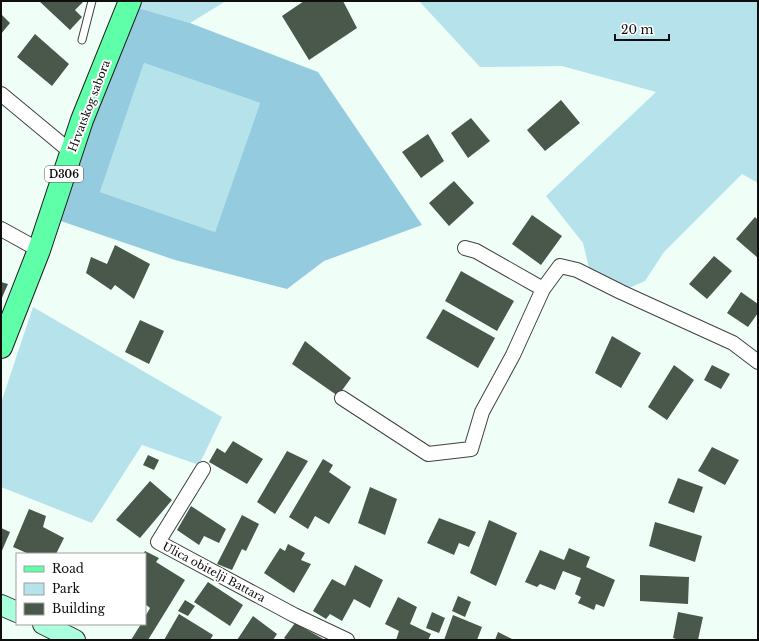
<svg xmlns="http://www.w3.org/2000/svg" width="759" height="641" font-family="'Libre Baskerville',serif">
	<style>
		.green { fill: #b6e2ec }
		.forest { fill: #94cbde; fill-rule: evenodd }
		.building { fill: #4a584b }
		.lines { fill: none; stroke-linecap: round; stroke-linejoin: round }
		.service-casing { stroke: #414141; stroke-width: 9 }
		.minor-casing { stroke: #414141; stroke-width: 16 }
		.secondary-casing { stroke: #303030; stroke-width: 22 }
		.primary-casing { stroke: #1f1f1f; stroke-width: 24 }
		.service { stroke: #fff; stroke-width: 7 }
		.minor { stroke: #fff; stroke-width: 14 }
		.secondary { stroke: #afd; stroke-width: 20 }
		.primary { stroke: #5fffa9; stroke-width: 22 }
		.labels { text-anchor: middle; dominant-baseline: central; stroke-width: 4; stroke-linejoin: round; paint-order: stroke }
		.shield { fill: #fff; stroke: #565656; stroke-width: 1 }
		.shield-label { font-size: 10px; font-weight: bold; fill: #0e0e0e }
		.street-label { font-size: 11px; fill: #0e0e0e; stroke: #fff }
	</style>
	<rect width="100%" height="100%" fill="#effff7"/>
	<!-- green -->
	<path class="green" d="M130,1H226L190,23L128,5Z
		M419,1H758V183L742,174L664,252L645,281L629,288L589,268L583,243L546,196L656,92L562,66L480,67Z
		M144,63L260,103L215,232L100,192Z
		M33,307L222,417L199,465L142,445L92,523L1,487V403Z"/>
	<!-- forest -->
	<path class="forest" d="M128,5L190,23L318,72L422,225L324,261L287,289L175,260L49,217ZM144,63L260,103L215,232L100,192Z"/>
	<!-- building -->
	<path class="building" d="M39,1H84L75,10L82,17L70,30Z
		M304,1H343L357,28L309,60L282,16Z
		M1,14L10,23L1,34Z
		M35,34L69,64L52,86L17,57Z
		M561,100L580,123L545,151L527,130Z
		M471,118L490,141L468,158L451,133Z
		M428,134L444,161L421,178L402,152Z
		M454,181L474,203L449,226L429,203Z
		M532,215L562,236L541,265L512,244Z
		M755,217L758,220V258L736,239Z
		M115,245L150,264L134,299L115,285L111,290L86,273L91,257L107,264Z
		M714,256L732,271L707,299L689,284Z
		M461,271L514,301L497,331L445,301Z
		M1,282L8,284L1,300Z
		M741,292L758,304V313L748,327L727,313Z
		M443,309L495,338L478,368L426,338Z
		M140,320L164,331L149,364L125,352Z
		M612,336L641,353L621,388L595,373Z
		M305,341L351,378L338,396L292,364Z
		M674,365L694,380L667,420L648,407Z
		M712,365L730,374L721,389L704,380Z
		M233,441L263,459L247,484L209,462L217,448L225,453Z
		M712,447L739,460L725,485L698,471Z
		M287,451L308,461L275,514L257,502Z
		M148,455L159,460L154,470L143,465Z
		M323,459L333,465L329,472L351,487L329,524L315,516L308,529L289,517Z
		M678,478L703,487L694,513L668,503Z
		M150,481L172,500L140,538L116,520Z
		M370,487L397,499L385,535L358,523Z
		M191,506L226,529L219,543L204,536L199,545L177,530Z
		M29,509L46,516L43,527L64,538L56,554H29L13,547Z
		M242,515L259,524L246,551L242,549L232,570L217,564Z
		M439,518L476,532L469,547L459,543L454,555L427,543Z
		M489,520L517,533L496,586L470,573Z
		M655,522L702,536L695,562L649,546Z
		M1,528L10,532L1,553Z
		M288,544L305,553L301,560L311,564L294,593L264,573L280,548L285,551Z
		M569,548L590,557L586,567L615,580L604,607L596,604L594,610L578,603L581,597L575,594L581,578L563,571L555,590L540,584L537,587L525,582L540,550L564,560Z
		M145,551L159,558L156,562L185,580L148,640H131L141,624H145V617L150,608L145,604V554H143Z
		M355,565L383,580L370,608L354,599L342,621L330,614L326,619L313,611L332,579L345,586Z
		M640,575L689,577L688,604L640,601Z
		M208,582L243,605L230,626L194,602Z
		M458,596L471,602L465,617L452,611Z
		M398,597L417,607L410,624L431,634L428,640H396L399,631L385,624Z
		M185,600L195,606L188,616L178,611Z
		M432,612L445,618L439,633L426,628Z
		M678,612L703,617L698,640H679L673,638Z
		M179,614L213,635L210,640H164Z
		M453,615L482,627L477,640H444Z
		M253,616L277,634L273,640H237Z
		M295,623L325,640H287L284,638Z
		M498,632L514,640H495Z"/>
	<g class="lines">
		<defs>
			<path id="service" d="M82,40L92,1"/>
			<path id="minor" d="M1,94L71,152
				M1,229L39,250
				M465,248L476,251L543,289L560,266L577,270L621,292L733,343L758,362
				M342,398L428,454L471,449L482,412L513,355L543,289
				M203,469L158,542L294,615L347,640"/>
			<path id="secondary" d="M1,605L17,612
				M43,624L75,640"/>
			<path id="primary" d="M1,347L39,250L82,120L130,1"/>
		</defs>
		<!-- service casing -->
		<use href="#service" class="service-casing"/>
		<!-- minor casing -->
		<use href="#minor" class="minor-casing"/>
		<!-- secondary casing -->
		<use href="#secondary" class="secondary-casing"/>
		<!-- primary casing -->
		<use href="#primary" class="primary-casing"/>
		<!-- service -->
		<use href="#service" class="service"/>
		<!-- minor -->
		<use href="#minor" class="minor"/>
		<!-- secondary -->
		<use href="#secondary" class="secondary"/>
		<!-- primary -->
		<use href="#primary" class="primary"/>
	</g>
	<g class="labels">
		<!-- shield labels -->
		<rect class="shield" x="45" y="166" width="38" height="16" rx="3"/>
		<g class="shield-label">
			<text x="64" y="174">D306</text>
		</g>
		<!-- street labels -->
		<g class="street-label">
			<text transform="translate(89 106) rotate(-69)">Hrvatskog sabora</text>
			<text transform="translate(214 572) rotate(28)">Ulica obitelji Battara</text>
		</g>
	</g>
	<!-- border -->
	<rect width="759" height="641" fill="none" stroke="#0e0e0e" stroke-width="4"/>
	<!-- legend -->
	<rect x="16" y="553" width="130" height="72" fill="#ffffff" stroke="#9f9f9f"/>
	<rect x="24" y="566" width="20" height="6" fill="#5fffa9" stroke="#9f9f9f"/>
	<text x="52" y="573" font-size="12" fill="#0e0e0e">Road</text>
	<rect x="24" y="583" width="20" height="12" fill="#b6e2ec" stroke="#9f9f9f"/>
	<text x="52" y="593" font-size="12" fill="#0e0e0e">Park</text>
	<rect x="24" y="603" width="20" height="12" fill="#4a584b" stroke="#9f9f9f"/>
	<text x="52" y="613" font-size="12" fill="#0e0e0e">Building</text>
	<!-- scale -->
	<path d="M615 34v6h54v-6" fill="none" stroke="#0e0e0e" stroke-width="2"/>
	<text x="621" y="34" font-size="12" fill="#0e0e0e" stroke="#ffffff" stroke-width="3" paint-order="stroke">20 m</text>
</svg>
